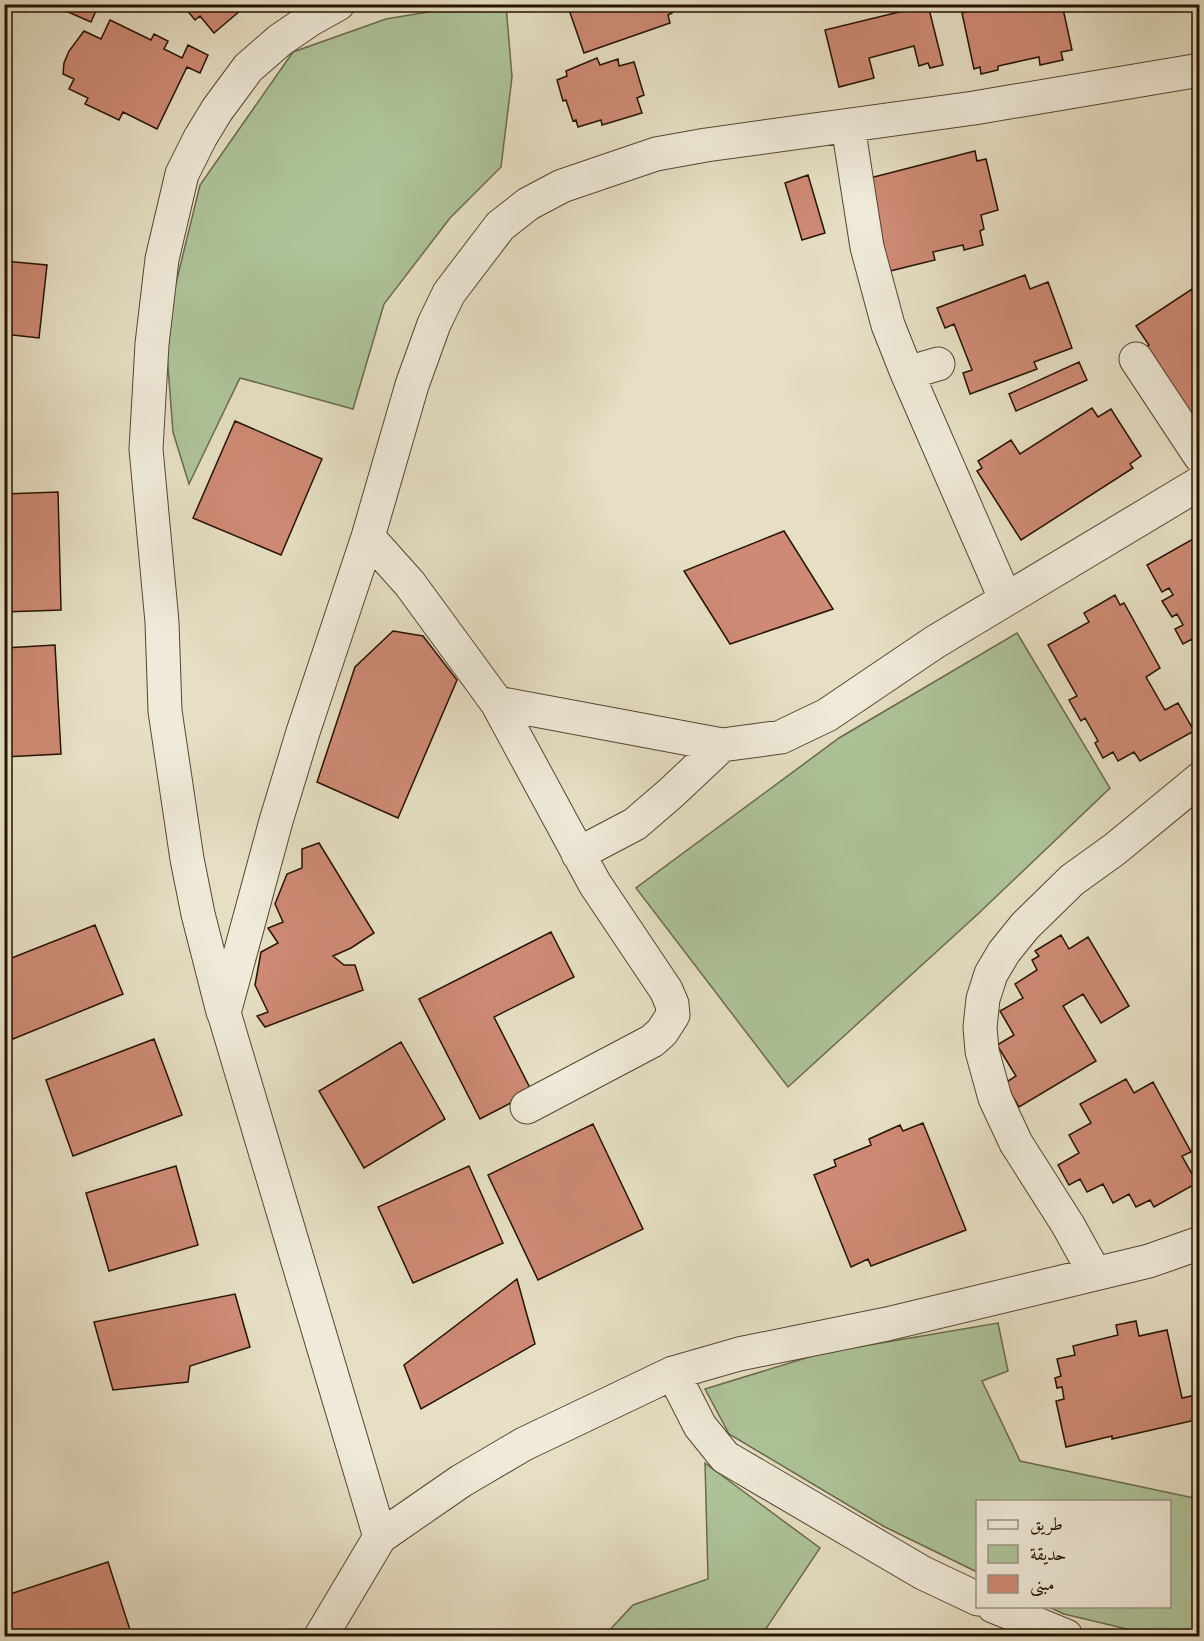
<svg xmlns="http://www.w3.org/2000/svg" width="1204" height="1641" font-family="'EB Garamond',Amiri,serif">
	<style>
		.green { fill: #aec399; stroke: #6a6a4c; stroke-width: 1.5 }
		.building { fill: #ce8a75; stroke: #251200; stroke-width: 1.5 }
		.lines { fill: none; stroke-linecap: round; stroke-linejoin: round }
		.minor-casing { stroke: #554531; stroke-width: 35 }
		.minor { stroke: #efead9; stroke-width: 33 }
	</style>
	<rect width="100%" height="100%" fill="#e6dfc4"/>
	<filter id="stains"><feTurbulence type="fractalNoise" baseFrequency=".00333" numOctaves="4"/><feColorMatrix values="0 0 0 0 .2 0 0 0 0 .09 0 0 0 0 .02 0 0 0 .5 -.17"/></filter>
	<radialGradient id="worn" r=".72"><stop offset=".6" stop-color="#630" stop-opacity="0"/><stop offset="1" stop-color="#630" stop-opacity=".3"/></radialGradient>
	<!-- green -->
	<path class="green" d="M470,5H506L512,77L501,167L450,218L384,304L353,409L240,378L189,484L173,432L165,328L200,185L293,52L386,19Z
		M1017,633L1110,788L979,913L788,1087L636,888L839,738Z
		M998,1323L1008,1371L982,1381L1020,1461L1199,1499V1636H1156L1064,1614L1049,1607L1170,1606V1502H978L977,1572L883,1526L729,1434L705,1389L822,1353Z
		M705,1463L820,1548L761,1636H604L633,1605L708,1579Z"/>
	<!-- building -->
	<path class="building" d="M60,4H99L91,22L59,8Z
		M176,4H248L214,33L200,16L195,20L186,9L183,12Z
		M567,4H669L672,13L668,15L670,23L584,53Z
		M1000,4H1062L1072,50L1061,52L1063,60L1040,65L1039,57L998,66V70L981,74L980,67L974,69L962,13Z
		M928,5L943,65L930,68L928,63L919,66L914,46L869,58L874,78L839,87L825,30Z
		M110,20L151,40L154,34L168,41L164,49L182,58L188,45L208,55L200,73L187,67L157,129L123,112L119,120L85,104L88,98L69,89L74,79L63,74L64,63L69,51L84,31L101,39Z
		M597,58L600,65L618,59L619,66L634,62L644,95L637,98L642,113L602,125L601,120L578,127L576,120L573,121L566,100L563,101L557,80L567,76L566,71Z
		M975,151L977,161L986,159L998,210L981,215L984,229L980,231L983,245L964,250L963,245L933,252L935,260L886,272L866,179Z
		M808,175L825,233L802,240L785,183Z
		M4,261L47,265L39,338L4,334Z
		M1025,275L1030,289L1048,282L1072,348L1034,362L1037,369L970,394L963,373L972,370L954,324L945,328L937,308Z
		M1192,289L1200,302V420L1194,424L1145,348L1149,345L1136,326Z
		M1079,362L1087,380L1016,411L1009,394Z
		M1092,408L1098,417L1111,409L1141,456L1130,464L1133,468L1021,540L977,471L982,468L978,461L1011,440L1020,454Z
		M235,421L322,459L281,555L193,518Z
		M58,492L61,610L4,612V494Z
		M784,531L833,609L730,644L684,571Z
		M1200,535V653L1192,639L1183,644L1175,629L1183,625L1177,614L1172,617L1162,601L1173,595L1169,588L1162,592L1147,565Z
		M1115,595L1120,605L1124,603L1160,668L1146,677L1165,710L1178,703L1194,731L1140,761L1134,752L1118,761L1113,752L1103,758L1095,743L1098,741L1085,718L1081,721L1069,700L1077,696L1048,645L1089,622L1084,613Z
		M393,631L423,636L457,680L398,818L317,782L355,667Z
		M55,645L61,754L4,757V648Z
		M319,843L374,933L351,948L333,956L344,965H355L363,990L265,1027L257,1016L268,1012L255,985L261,952L278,943L268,928L283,922L275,904L287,874L302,868V849Z
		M95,925L123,994L13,1039L4,1019V961Z
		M551,932L574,977L494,1017L532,1092L480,1119L419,999Z
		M1061,935L1069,949L1088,937L1129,1006L1101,1023L1083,994L1063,1006L1096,1061L1019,1107L1005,1083L1016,1076L997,1045L1014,1035L1000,1011L1023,998L1015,984L1037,970L1032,960L1039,956L1035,951Z
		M154,1039L182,1115L73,1156L46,1080Z
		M401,1042L445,1119L364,1168L319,1091Z
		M1126,1079L1134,1093L1153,1082L1191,1152L1182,1156L1197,1183L1154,1207L1150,1200L1136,1207L1129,1194L1113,1203L1103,1184L1087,1192L1080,1179L1069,1185L1058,1165L1079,1153L1069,1135L1091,1123L1080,1104Z
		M923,1123L966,1230L871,1266L868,1259L851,1267L814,1175L836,1166L834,1160L871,1145L869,1139L900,1125L903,1131Z
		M593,1124L643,1229L538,1280L488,1175Z
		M176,1166L198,1245L109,1271L86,1193Z
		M469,1166L503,1243L413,1283L378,1207Z
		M517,1279L535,1344L421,1409L404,1365Z
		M235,1294L250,1347L190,1366L188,1382L113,1390L94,1322Z
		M1136,1321L1139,1336L1167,1330L1182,1398L1196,1395L1200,1419L1112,1439V1436L1066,1447L1056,1401L1064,1399L1062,1387L1057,1388L1055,1378L1061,1376L1057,1359L1075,1355L1073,1346L1118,1335L1116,1325Z
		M108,1562L132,1636H7L4,1628V1596Z"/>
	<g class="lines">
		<defs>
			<path id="minor" d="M848,126L867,247L888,325L907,373L1005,598
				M1136,359L1200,456
				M907,373L938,364
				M368,537L410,584L497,703L722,745L781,737L827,715L935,642L1200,483
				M497,703L595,884L666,990L672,1004L673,1015L662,1032L652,1041L527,1107
				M578,854L635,824L671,793L722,745
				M223,1012L198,914L187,859L165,711L162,622L146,449L152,344L162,259L182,174L200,138L217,110L248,68L280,40L311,19L338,4
				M1095,1274L1068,1225L1016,1143L995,1098L982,1051L980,1027L983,999L991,974L1004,952L1025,926L1072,880L1115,849L1200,779
				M673,1373L700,1426L725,1457L923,1573L978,1599
				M380,1537L224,1013L276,821L303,732L368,537L412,385L434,324L449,293L500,226L528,204L562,186L656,154L706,145L974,108L1200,70
				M993,1606L1066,1636
				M321,1636L380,1537L461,1481L524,1444L673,1373L739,1354L887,1324L1149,1261L1200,1243"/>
		</defs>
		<!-- minor casing -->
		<use href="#minor" class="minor-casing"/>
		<!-- minor -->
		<use href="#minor" class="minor"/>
	</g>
	<!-- margin -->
	<rect width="1204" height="1641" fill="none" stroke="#e6dfc4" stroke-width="24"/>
	<rect x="6" y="6" width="1192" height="1629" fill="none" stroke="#251200" stroke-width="3"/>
	<rect x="12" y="12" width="1180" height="1617" fill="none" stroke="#251200" stroke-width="1.5"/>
	<!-- legend -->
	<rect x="976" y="1500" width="195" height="108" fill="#efead9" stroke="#9e9482" stroke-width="1.5"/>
	<rect x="988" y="1520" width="30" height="9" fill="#efead9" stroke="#9e9482" stroke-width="1.5"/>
	<text x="1030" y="1530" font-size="18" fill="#251200">طريق</text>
	<rect x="988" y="1545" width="30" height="18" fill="#aec399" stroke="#9e9482" stroke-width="1.5"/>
	<text x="1030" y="1560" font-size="18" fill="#251200">حديقة</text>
	<rect x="988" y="1575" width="30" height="18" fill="#ce8a75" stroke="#9e9482" stroke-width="1.5"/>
	<text x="1030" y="1590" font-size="18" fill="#251200">مبنى</text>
	<rect width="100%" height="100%" filter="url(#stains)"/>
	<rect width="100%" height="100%" fill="url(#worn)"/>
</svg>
